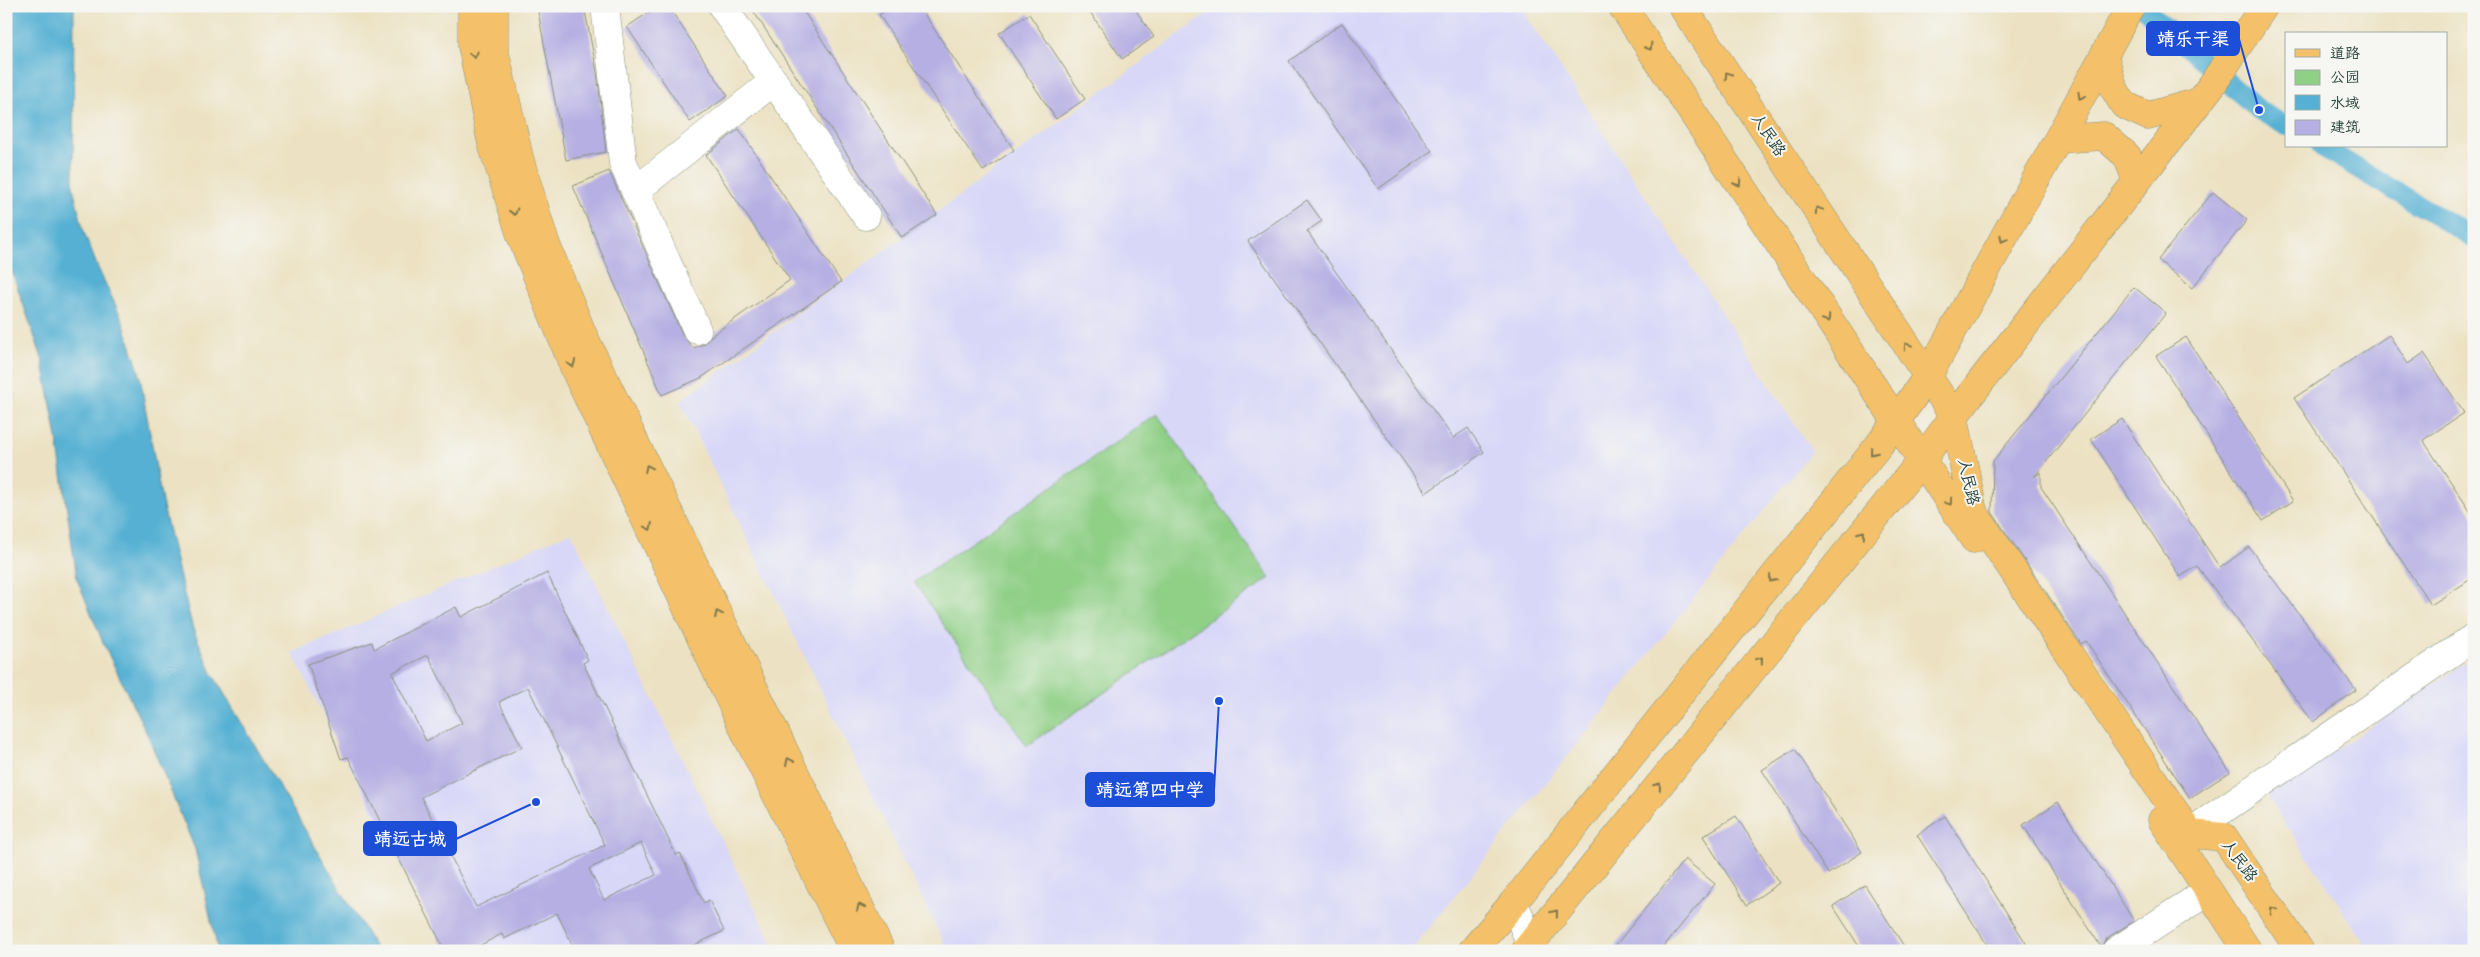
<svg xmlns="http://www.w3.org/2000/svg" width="2480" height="957" font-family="'Balsamiq Sans','LXGW WenKai TC',sans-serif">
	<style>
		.built { fill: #d8d7f8 }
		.green { fill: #8fcf86; stroke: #57865d }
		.water { fill: #55b0d3; stroke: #3a7684 }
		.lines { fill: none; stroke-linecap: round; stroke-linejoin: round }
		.canal { stroke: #55b0d3; stroke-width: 20 }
		.building { fill: #b6afe3; fill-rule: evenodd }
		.minor-casing { stroke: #86907c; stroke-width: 29 }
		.major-casing { stroke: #86907c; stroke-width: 29 }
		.minor { stroke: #fff; stroke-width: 28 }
		.major { stroke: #f4c16a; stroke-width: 28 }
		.oneway { stroke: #7f784c }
		.labels { text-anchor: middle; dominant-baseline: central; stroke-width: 4; stroke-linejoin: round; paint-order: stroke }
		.street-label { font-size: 16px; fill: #1f3d34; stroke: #f6f6f2 }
		.leader { fill: none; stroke: #1d4ed8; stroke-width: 2 }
		.callout-dot { fill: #1d4ed8; stroke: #f6f6f2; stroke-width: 2 }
		.callout { fill: #1d4ed8; stroke: #1d4ed8; stroke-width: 2 }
		.callout-label { font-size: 18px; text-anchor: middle; font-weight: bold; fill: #fff }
	</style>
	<rect width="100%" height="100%" fill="#f6f6f2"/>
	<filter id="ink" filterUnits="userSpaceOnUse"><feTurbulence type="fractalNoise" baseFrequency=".02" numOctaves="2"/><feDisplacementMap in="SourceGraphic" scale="10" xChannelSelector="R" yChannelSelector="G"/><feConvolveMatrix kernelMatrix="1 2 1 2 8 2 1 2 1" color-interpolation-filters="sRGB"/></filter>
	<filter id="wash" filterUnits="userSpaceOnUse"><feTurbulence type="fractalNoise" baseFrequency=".0096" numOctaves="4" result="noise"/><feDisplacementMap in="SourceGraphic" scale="20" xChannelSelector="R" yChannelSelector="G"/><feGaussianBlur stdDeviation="1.12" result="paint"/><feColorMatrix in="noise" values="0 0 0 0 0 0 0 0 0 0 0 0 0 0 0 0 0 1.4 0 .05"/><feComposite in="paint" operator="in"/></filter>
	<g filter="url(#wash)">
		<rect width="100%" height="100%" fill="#ece2c3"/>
		<!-- built -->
		<path class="built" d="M1218,6H1520L1812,451L1411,951H948L680,401Z
			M571,532L776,951H445L292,653Z
			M2474,657V951H2370L2267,796Z"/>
		<!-- green -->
		<path class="green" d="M1157,414L1270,578L1027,746L914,582Z"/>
		<!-- water -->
		<path class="water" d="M6,6H74L73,187L84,232L98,268L122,319L139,371L162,502L182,586L193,629L212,673L377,951H218L195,849L148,736L104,645L77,579L56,432L42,358L6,255Z"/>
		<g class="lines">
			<!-- canal -->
			<path class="canal" d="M2141,6L2259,110L2286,126
				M2320,146L2474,238"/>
		</g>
		<g id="blocks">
			<!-- building -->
			<path class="building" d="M537,6H584L597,72L606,152L566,160Z
				M658,6H668L728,96L690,122L627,27Z
				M750,6H800L937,215L902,238Z
				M892,6H919L1014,150L983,171L879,15Z
				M1086,6H1133L1154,37L1122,59Z
				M1029,14L1085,99L1056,119L999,33Z
				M1342,23L1432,151L1378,189L1289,61Z
				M739,129L841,282L701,378L662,395L573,186L609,171L683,336L693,348L704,344L711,336L790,280L706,155Z
				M2213,192L2247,220L2192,288L2158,260Z
				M1307,200L1322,221L1307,231L1453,438L1468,428L1484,452L1426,493L1248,241Z
				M2134,287L2166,313L2034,477L2041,472V487L2230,772L2190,798L2086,641L2081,644L1992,512L1993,461Z
				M2389,335L2408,364L2424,353L2464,413L2423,440L2474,517V577L2431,605L2294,398Z
				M2186,337L2293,501L2263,521L2156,356Z
				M2122,419L2220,568L2249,547L2356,690L2313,722L2197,566L2180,577L2091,439Z
				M547,573L588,660L583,663L676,855L680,853L704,903L709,900L724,931L682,951H575L557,913L504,939L502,934L469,951H445L348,757L341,759L308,664L372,642L374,649L456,607L461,617ZM428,655L462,723L426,741L392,673ZM528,687L605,845L476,907L421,797L522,747L499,702ZM641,843L656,875L604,900L589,869Z
				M1795,749L1862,852L1828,874L1762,770Z
				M2058,802L2134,921L2107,938L2101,947L2023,825Z
				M1736,816L1779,883L1747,905L1703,836Z
				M1945,816L2031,951H1991L1917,835Z
				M1685,859L1715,884L1660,951H1611Z
				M1865,885L1907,951H1862L1833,906Z"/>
		</g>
	</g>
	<g filter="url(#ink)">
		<use href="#blocks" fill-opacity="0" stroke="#86907c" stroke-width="1"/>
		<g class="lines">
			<defs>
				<path id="minor" d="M605,6L623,163L697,330
					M722,6L866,216
					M635,191L774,81
					M2176,842L2474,637
					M1514,902L1533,951
					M2116,951L2208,891"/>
				<path id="major" d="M472,6V46L492,144L521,236L576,372L748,738L854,951
					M494,6V49L520,161L545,242L583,335L881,951
					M1622,6L1974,539
					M1682,6L1954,416L1973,511L2190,834L2224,837L2300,951
					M2104,55L2113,87L2124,105L2148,116L2199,102
					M2058,139L2104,136L2127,156L2137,181
					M2162,820L2248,951
					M1472,951L1514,902L1879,445L1928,376L2131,6
					M1525,951L1921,461L1954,416L2212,85L2264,6"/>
			</defs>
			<!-- minor casing -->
			<use href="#minor" class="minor-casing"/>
			<!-- major casing -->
			<use href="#major" class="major-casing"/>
			<!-- minor -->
			<use href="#minor" class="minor"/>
			<!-- major -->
			<use href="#major" class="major"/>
		</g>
		<!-- one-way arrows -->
		<defs><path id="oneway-chevron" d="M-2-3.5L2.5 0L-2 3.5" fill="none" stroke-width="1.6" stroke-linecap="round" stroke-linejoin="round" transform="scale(1.25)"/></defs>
		<g class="oneway">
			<use href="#oneway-chevron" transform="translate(1649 47) rotate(57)"/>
			<use href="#oneway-chevron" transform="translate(474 55) rotate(78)"/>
			<use href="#oneway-chevron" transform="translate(1728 75) rotate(-124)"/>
			<use href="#oneway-chevron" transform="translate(2081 96) rotate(119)"/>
			<use href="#oneway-chevron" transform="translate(1738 183) rotate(57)"/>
			<use href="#oneway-chevron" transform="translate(1818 210) rotate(-124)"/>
			<use href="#oneway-chevron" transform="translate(514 212) rotate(73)"/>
			<use href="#oneway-chevron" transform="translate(2003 239) rotate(119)"/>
			<use href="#oneway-chevron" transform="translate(1827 319) rotate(57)"/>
			<use href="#oneway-chevron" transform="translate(1907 346) rotate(-124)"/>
			<use href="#oneway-chevron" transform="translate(572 364) rotate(68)"/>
			<use href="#oneway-chevron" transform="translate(1873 452) rotate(129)"/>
			<use href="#oneway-chevron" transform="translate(648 468) rotate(-116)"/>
			<use href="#oneway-chevron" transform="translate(1949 502) rotate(56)"/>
			<use href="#oneway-chevron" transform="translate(649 527) rotate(65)"/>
			<use href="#oneway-chevron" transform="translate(1862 534) rotate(-51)"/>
			<use href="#oneway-chevron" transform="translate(1772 579) rotate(129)"/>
			<use href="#oneway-chevron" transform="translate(718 614) rotate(-116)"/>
			<use href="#oneway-chevron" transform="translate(1760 660) rotate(-51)"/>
			<use href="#oneway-chevron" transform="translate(789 761) rotate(-116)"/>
			<use href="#oneway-chevron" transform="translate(1658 786) rotate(-51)"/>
			<use href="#oneway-chevron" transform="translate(860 907) rotate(-116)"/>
			<use href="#oneway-chevron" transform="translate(2273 910) rotate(-124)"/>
			<use href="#oneway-chevron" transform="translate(1555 913) rotate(-51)"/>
		</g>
	</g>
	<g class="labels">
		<!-- street labels -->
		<g class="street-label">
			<text transform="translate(1768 135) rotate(56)">人民路</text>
			<text transform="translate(1968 482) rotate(77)">人民路</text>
			<text transform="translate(2239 861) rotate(53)">人民路</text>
		</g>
	</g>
	<!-- callouts -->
	<path class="leader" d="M2259 110L2239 39M1219 701L1214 790M536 802L456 839"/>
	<g class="callout-dot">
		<circle cx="2259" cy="110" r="5"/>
		<circle cx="1219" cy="701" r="5"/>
		<circle cx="536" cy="802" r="5"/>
	</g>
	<g class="callout">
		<rect x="2147" y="22" width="92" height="33" rx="5"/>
		<rect x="1086" y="773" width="128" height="33" rx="5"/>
		<rect x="364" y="822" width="92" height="33" rx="5"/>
	</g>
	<g class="callout-label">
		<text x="2193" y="45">靖乐干渠</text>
		<text x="1150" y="796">靖远第四中学</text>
		<text x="410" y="845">靖远古城</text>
	</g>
	<!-- margin -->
	<rect width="2480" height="957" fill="none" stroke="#f6f6f2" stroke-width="25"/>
	<!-- legend -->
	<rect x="2285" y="32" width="162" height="115" fill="#f6f6f2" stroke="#a0aca6"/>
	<rect x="2295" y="49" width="25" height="8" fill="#f4c16a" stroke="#a0aca6"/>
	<text x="2330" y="58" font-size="15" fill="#1f3d34">道路</text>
	<rect x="2295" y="70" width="25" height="15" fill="#8fcf86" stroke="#a0aca6"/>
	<text x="2330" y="82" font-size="15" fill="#1f3d34">公园</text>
	<rect x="2295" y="95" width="25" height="15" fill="#55b0d3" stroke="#a0aca6"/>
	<text x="2330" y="108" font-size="15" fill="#1f3d34">水域</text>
	<rect x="2295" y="120" width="25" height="15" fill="#b6afe3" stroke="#a0aca6"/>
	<text x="2330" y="132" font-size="15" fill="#1f3d34">建筑</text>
</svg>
